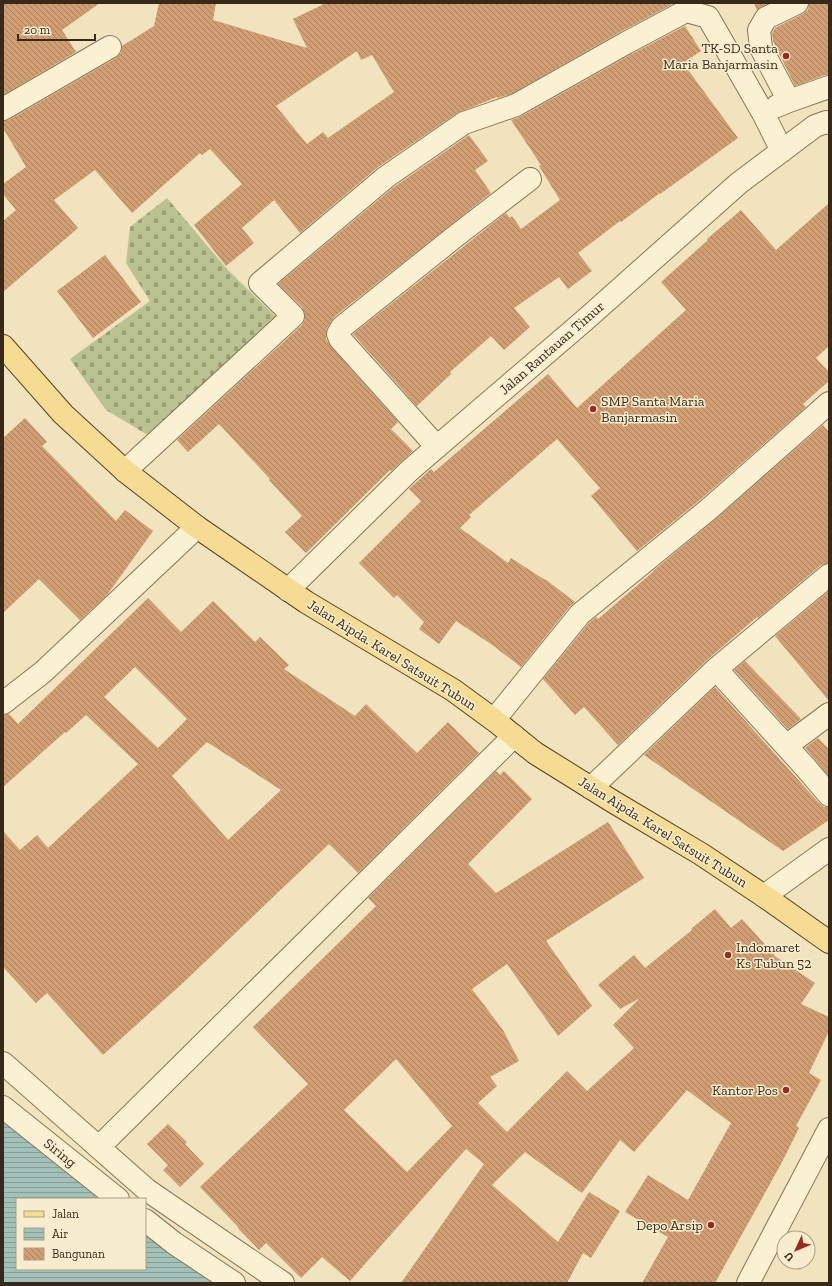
<svg xmlns="http://www.w3.org/2000/svg" width="832" height="1286" font-family="'Zilla Slab',serif">
	<style>
		.cemetery { fill: url(#cemetery-stones) }
		.water { fill: url(#water-rules); stroke: #698f88 }
		.building { fill: url(#building-back-hatch); fill-rule: evenodd }
		.lines { fill: none; stroke-linecap: round; stroke-linejoin: round }
		.minor-casing { stroke: #897456; stroke-width: 24 }
		.major-casing { stroke: #56412b; stroke-width: 24 }
		.minor { stroke: #faf0d2; stroke-width: 22 }
		.major { stroke: #f6dc93; stroke-width: 22 }
		.poi-dot { fill: #9b2823; stroke: #f7edce; stroke-width: 1.5 }
		.labels { text-anchor: middle; dominant-baseline: central; stroke-width: 3; stroke-linejoin: round; paint-order: stroke }
		.poi-label { font-size: 14px; fill: #382a1b; stroke: #f7edce; text-anchor: end }
		.street-label { font-size: 14px; fill: #382a1b; stroke: #f7edce }
	</style>
	<defs>
		<pattern id="cemetery-stones" width="16" height="16" patternUnits="userSpaceOnUse"><rect width="16" height="16" fill="#bac292"/><path d="M2 7V4a2 2 0 0 1 4 0v3zM10 15v-3a2 2 0 0 1 4 0v3z" fill="#989e76"/></pattern>
		<pattern id="water-rules" width="6" height="5" patternUnits="userSpaceOnUse"><rect width="6" height="5" fill="#a2c1b9"/><path d="M0 2.5h6" fill="none" stroke="#859d96"/></pattern>
		<pattern id="building-back-hatch" width="6" height="6" patternUnits="userSpaceOnUse"><rect width="6" height="6" fill="#d09e72"/><path d="M-1 5l2 2M0 0l6 6M5-1l2 2" fill="none" stroke="#aa815d"/></pattern>
	</defs>
	<rect width="100%" height="100%" fill="#f0e3be"/>
	<!-- cemetery -->
	<path class="cemetery" d="M167,198L227,269L278,319L156,440L106,410L70,359L150,301L126,263L130,227Z"/>
	<!-- water -->
	<path class="water" d="M3,1120L100,1199H17V1269H145V1234L165,1250L215,1283H3Z"/>
	<!-- building -->
	<path class="building" d="M3,3H100L62,30L76,52L3,95Z
		M159,3H216L213,20L307,48L293,19L326,3H670L671,5L620,32L511,94L497,98V97L457,113L378,167L300,233L274,200L242,228L254,243L226,266L194,225L242,184L210,149L202,155L200,153L132,213L95,170L54,200L78,228L3,292V221L16,210L3,194V184L26,167L3,128V121L9,120L116,58L121,53L122,46L154,26ZM357,51L361,60L372,55L394,92L328,138L323,132L307,144L276,106Z
		M754,3H768L757,10Z
		M809,3H829V75H825L795,86L773,41L772,33L775,28L803,14L808,10Z
		M685,26L701,51L683,63L738,138L660,194V193L621,222L620,221L578,253L592,271L568,289L559,277L514,308L530,327L504,350L491,336L450,372L451,374L417,406L353,334L506,213L510,218L512,216L521,229L560,200L539,166L541,165L511,120L522,116L632,54Z
		M469,135L488,161L475,170L491,193L334,317L327,328L326,333V339L331,347L398,422L391,429L413,451L391,471L390,470L306,553L285,532L302,516L269,480L270,479L219,424L188,452L177,440L302,325L305,319V313L302,307L278,284L394,187Z
		M829,203V346L816,358L829,372V381L803,404L806,407L701,499L637,551L591,496L600,488L557,439L469,515L471,517L460,528L508,563L511,558L545,580V579L575,602L570,606L521,667L491,644L456,621L439,644L419,629L424,622L397,595L394,598L359,563L421,501L409,489L431,469L434,472L548,374L577,408L686,310L661,282L708,240L707,239L741,210L776,250Z
		M105,255L141,302L93,338L57,291Z
		M25,418L47,442L42,446L116,521L125,510L153,531L107,595L80,620L39,579L3,613V438Z
		M823,425L829,432V563L821,565L758,618L757,617L707,660L618,745L584,707L575,715L543,679L589,623L596,617L598,619L654,571H653L717,518Z
		M829,591V701L775,636Z
		M148,598L181,632L213,601L255,642L260,637L289,665L284,669L355,716L366,704L417,753L448,722L479,753L358,873L329,844L185,981L103,1055L47,993L36,1003L3,967V831L20,850L37,835L48,848L138,764L86,715L66,733L65,732L3,787V715L9,714L18,724ZM135,667L187,719L158,748L104,697ZM207,742L281,790L228,840L172,776Z
		M745,661L801,719L788,729L734,670Z
		M715,687L819,803L824,807H829V820L783,851L644,755Z
		M818,738L829,749V776L805,748Z
		M496,771L500,775L504,771L532,799L468,864L496,893L608,822L644,878L546,941L592,1006L558,1036L507,964L472,989L503,1030L519,1061L490,1077L497,1086L478,1103L507,1132L567,1071L587,1091L634,1048L613,1025L640,998L620,1009L598,985L634,955L645,968L692,930L691,929L715,909L731,928L742,919L776,957L815,983L801,1004L829,1017V1031L809,1073L821,1080L796,1126L799,1128L781,1164L715,1283H642L668,1237L625,1212L648,1175L688,1200L731,1123L687,1090L634,1152L620,1140L582,1193L525,1152L492,1185L558,1242L589,1192L620,1211L591,1258L583,1253L567,1283H401L484,1164L466,1149L350,1281L322,1257L301,1278L266,1243L259,1250L238,1228V1227L200,1187L308,1084L253,1027L376,906L368,898ZM396,1059L452,1126L407,1172L344,1110Z
		M168,1124L187,1142L185,1144L204,1164L180,1187L163,1170L168,1165L147,1144Z"/>
	<g class="lines">
		<defs>
			<path id="minor" d="M789,101L761,48L759,30L766,18L797,3
				M777,106L789,101L829,87
				M3,109L110,47
				M437,447L340,339L338,334L342,327L457,235L530,179
				M125,471L293,316L260,283L386,177L464,123L516,105L626,43L686,11L708,17L763,113L782,151
				M288,590L410,470L585,320L739,183L815,126L826,122L829,123
				M716,669L806,768L829,795
				M3,703L43,672L197,527
				M494,720L580,614L709,509L829,403
				M786,746L829,714
				M591,788L716,669L829,575
				M764,896L829,849
				M3,1063L147,1190L283,1283
				M3,1107L118,1199
				M99,1147L514,736
				M145,1220L174,1243L234,1283
				M748,1283L829,1129"/>
			<path id="major" d="M3,346L63,414L125,471L197,527L306,602L453,690L494,720L535,753L612,801L701,854L764,896L829,942"/>
		</defs>
		<!-- minor casing -->
		<use href="#minor" class="minor-casing"/>
		<!-- major casing -->
		<use href="#major" class="major-casing"/>
		<!-- minor -->
		<use href="#minor" class="minor"/>
		<!-- major -->
		<use href="#major" class="major"/>
	</g>
	<!-- markers -->
	<g class="poi-dot">
		<circle cx="786" cy="56" r="4"/>
		<circle cx="593" cy="409" r="4"/>
		<circle cx="728" cy="955" r="4"/>
		<circle cx="786" cy="1090" r="4"/>
		<circle cx="711" cy="1225" r="4"/>
	</g>
	<g class="labels">
		<!-- poi labels -->
		<g class="poi-label">
			<text x="778" y="48">TK-SD Santa<tspan x="778" dy="16">Maria Banjarmasin</tspan></text>
			<text x="601" y="401" text-anchor="start">SMP Santa Maria<tspan x="601" dy="16">Banjarmasin</tspan></text>
			<text x="736" y="947" text-anchor="start">Indomaret<tspan x="736" dy="16">Ks Tubun 52</tspan></text>
			<text x="778" y="1090">Kantor Pos</text>
			<text x="703" y="1225">Depo Arsip</text>
		</g>
		<!-- street labels -->
		<g class="street-label">
			<text transform="translate(552 348) rotate(-41)">Jalan Rantauan Timur</text>
			<text transform="translate(392 655) rotate(32)">Jalan Aipda. Karel Satsuit Tubun</text>
			<text transform="translate(663 832) rotate(32)">Jalan Aipda. Karel Satsuit Tubun</text>
			<text transform="translate(60 1153) rotate(39)">Siring</text>
		</g>
	</g>
	<!-- border -->
	<rect width="832" height="1286" fill="none" stroke="#382a1b" stroke-width="8"/>
	<!-- legend -->
	<rect x="16" y="1198" width="130" height="72" fill="#f7edce" stroke="#ab9f86"/>
	<rect x="24" y="1211" width="20" height="6" fill="#f6dc93" stroke="#ab9f86"/>
	<text x="52" y="1218" font-size="12" fill="#382a1b">Jalan</text>
	<rect x="24" y="1228" width="20" height="12" fill="url(#water-rules)" stroke="#ab9f86"/>
	<text x="52" y="1238" font-size="12" fill="#382a1b">Air</text>
	<rect x="24" y="1248" width="20" height="12" fill="url(#building-back-hatch)" stroke="#ab9f86"/>
	<text x="52" y="1258" font-size="12" fill="#382a1b">Bangunan</text>
	<!-- north arrow -->
	<g transform="translate(796 1250) rotate(226)"><circle r="19" fill="#f7edce" stroke="#ab9f86"/>
	<path d="M0-3L7 15L0 10L-7 15Z" fill="#9b2823"/>
	<text y="-6" font-size="11" font-weight="bold" text-anchor="middle" fill="#382a1b">U</text>
	</g>
	<!-- scale -->
	<path d="M18 34v6h77v-6" fill="none" stroke="#382a1b" stroke-width="2"/>
	<text x="24" y="34" font-size="12" fill="#382a1b" stroke="#f7edce" stroke-width="3" paint-order="stroke">20 m</text>
</svg>
